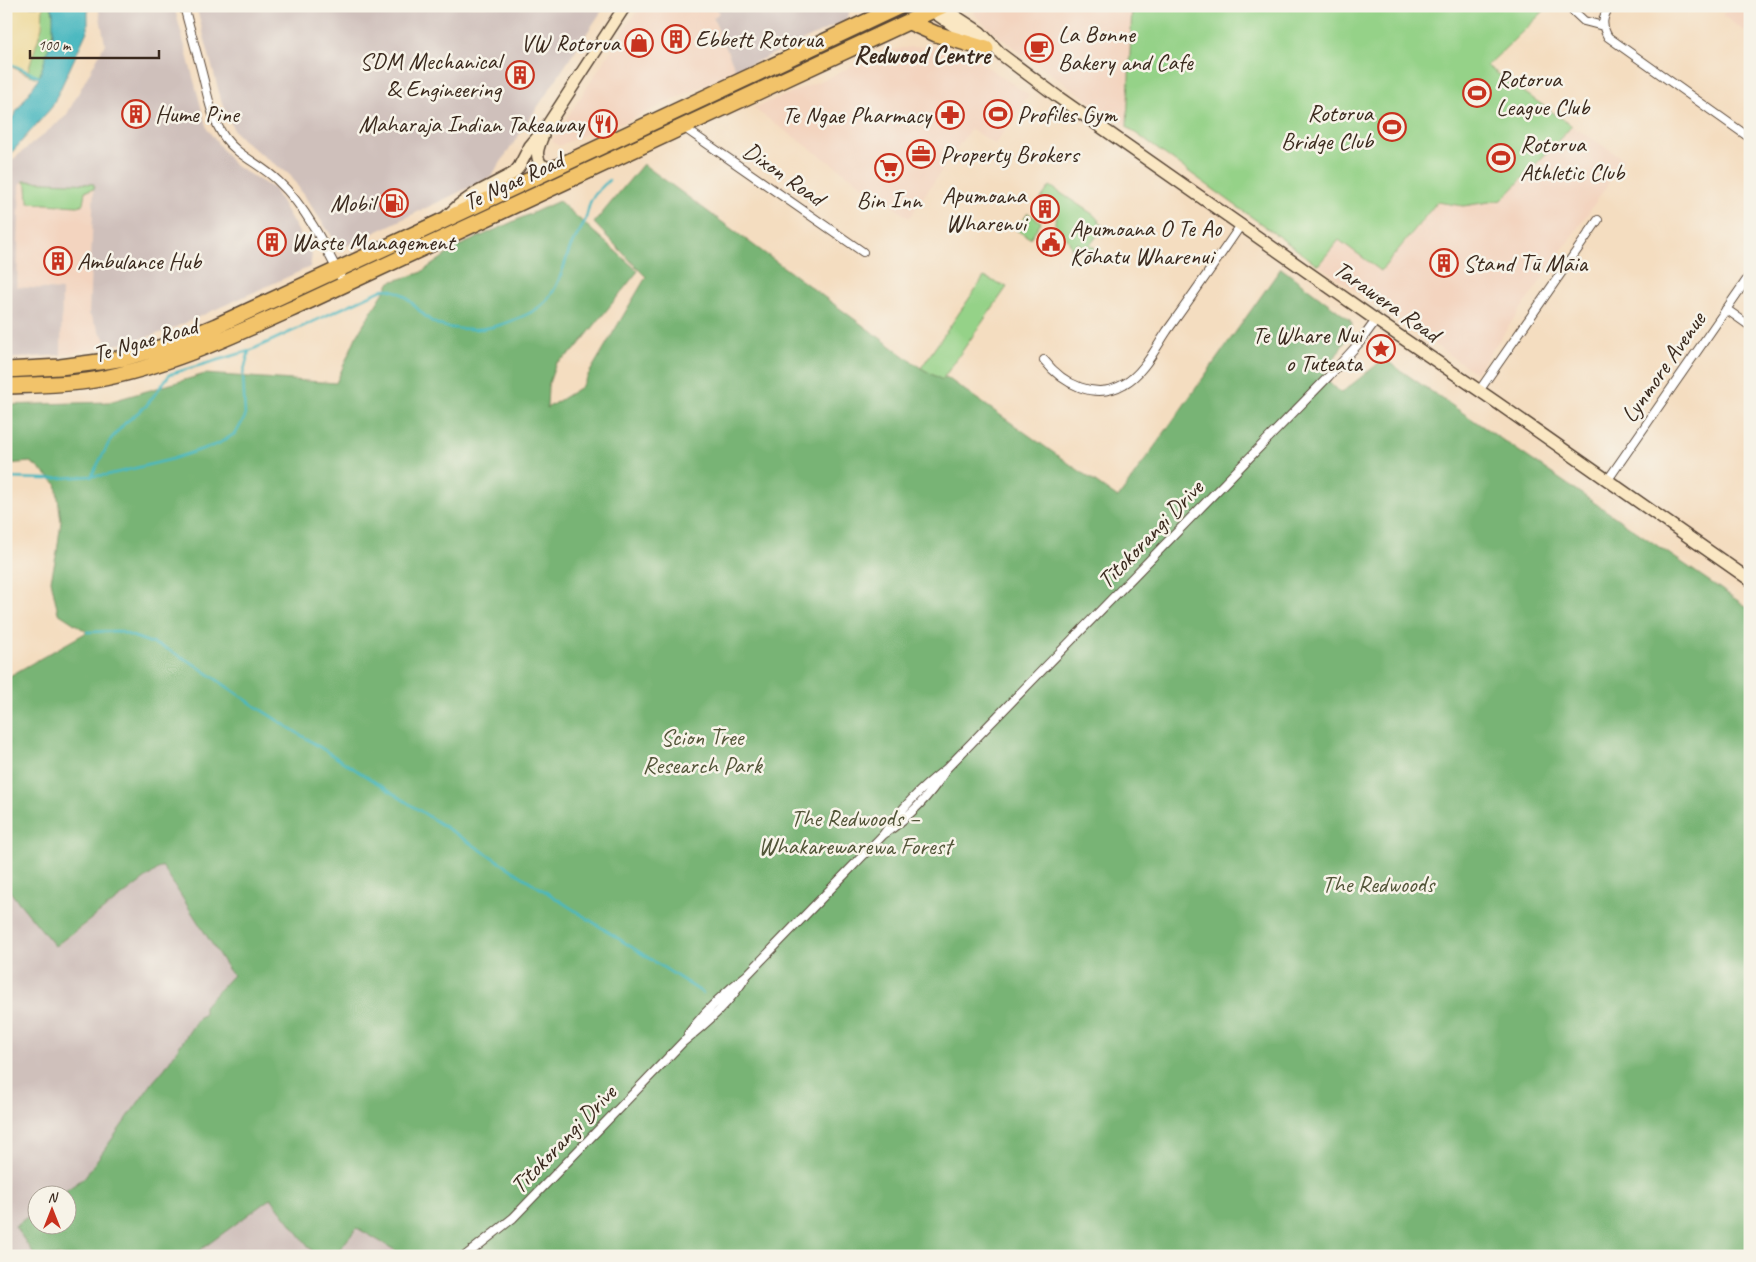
<svg xmlns="http://www.w3.org/2000/svg" width="1756" height="1262" font-family="Caveat,sans-serif">
	<style>
		.built { fill: #f3d4bf }
		.industrial { fill: #cfc0bb }
		.green { fill: #95d288; stroke: #687e53 }
		.forest { fill: #78b474; stroke: #5a6f49 }
		.sand { fill: #eeda9e; stroke: #94825e }
		.water { fill: #49b8c0; stroke: #42716f }
		.lines { fill: none; stroke-linecap: round; stroke-linejoin: round }
		.stream { stroke: #49b8c0; stroke-width: 2.5 }
		.street-casing { stroke: #574536; stroke-width: 10 }
		.secondary-casing { stroke: #574536; stroke-width: 14 }
		.highway-casing { stroke: #574536; stroke-width: 18 }
		.street { stroke: #fff; stroke-width: 8 }
		.secondary { stroke: #fae7c3; stroke-width: 11 }
		.highway { stroke: #f2c36a; stroke-width: 15 }
		.labels { text-anchor: middle; dominant-baseline: central; stroke-width: 5; stroke-linejoin: round; paint-order: stroke }
		.poi-label { font-size: 24px; fill: #3b2a1e; stroke: #f7f3e8; text-anchor: start }
		.street-label { font-size: 24px; fill: #3b2a1e; stroke: #f7f3e8 }
		.park-label { font-size: 24px; fill: #525438; stroke: #f7f3e8 }
		.neighbourhood-label { font-size: 25px; font-weight: bold; fill: #3b2a1e; stroke: #f7f3e8 }
	</style>
	<rect width="100%" height="100%" fill="#f7f3e8"/>
	<filter id="ink" filterUnits="userSpaceOnUse"><feTurbulence type="fractalNoise" baseFrequency=".02" numOctaves="2"/><feDisplacementMap in="SourceGraphic" scale="10" xChannelSelector="R" yChannelSelector="G"/><feConvolveMatrix kernelMatrix="1 2 1 2 8 2 1 2 1" color-interpolation-filters="sRGB"/></filter>
	<filter id="wash" filterUnits="userSpaceOnUse"><feTurbulence type="fractalNoise" baseFrequency=".0096" numOctaves="4" result="noise"/><feDisplacementMap in="SourceGraphic" scale="20" xChannelSelector="R" yChannelSelector="G"/><feGaussianBlur stdDeviation="1.12" result="paint"/><feColorMatrix in="noise" values="0 0 0 0 0 0 0 0 0 0 0 0 0 0 0 0 0 1.4 0 .05"/><feComposite in="paint" operator="in"/></filter>
	<g filter="url(#wash)">
		<rect width="100%" height="100%" fill="#f4ddc0"/>
		<!-- built -->
		<path class="built" d="M640,6H713L721,12L713,19L736,71L621,124L615,121L608,123L559,146L552,141Z
			M975,6H1132L1127,127L1000,38L977,17L974,13Z
			M1731,6H1750V35L1722,15Z
			M927,46L962,50L1029,95L995,144L970,129L909,218L753,108L830,77L883,51L911,47Z
			M1572,126L1624,159L1593,206L1476,373L1318,265L1339,240L1381,271L1437,202L1463,206L1502,200Z
			M23,181L94,184L89,314L109,346L61,355L62,290L17,287L20,183Z"/>
		<!-- industrial -->
		<path class="industrial" d="M98,6H174L207,129L234,165L274,189L312,255L310,267L167,331L134,341L109,346L89,314L94,184L23,181L20,183L17,287L62,290L61,355L6,359V165L66,116L105,44Z
			M196,6H605L491,177L342,248L337,244L290,175L262,155L243,140L234,131L221,100Z
			M713,6H852L845,21L736,71L713,18L720,12Z
			M162,866L228,969L234,975L204,1006V1016L199,1017L165,1068L153,1082L84,1178L61,1194H38L37,1210L15,1226L35,1256H6V887L56,946Z
			M271,1198L316,1256H192Z
			M357,1228L405,1256H334Z"/>
		<!-- green -->
		<path class="green" d="M6,6H51C59,29 46,56 39,78L27,74L6,64Z
			M1132,6H1549L1487,66L1572,126L1502,200L1463,206L1437,202L1381,271L1339,240L1318,265L1127,127Z
			M23,181L94,184V189L85,191L83,204L78,206L29,203L28,201L27,186Z
			M1050,186L1094,215L1100,222L1103,228L1090,245L1095,248L1093,252L1077,243L1072,250C1070,244 1068,238 1064,234C1056,223 1051,227 1059,212L1040,200Z
			M1028,213L1041,222L1030,238L1016,230Z
			M984,277L1007,287L942,380L921,368Z"/>
		<!-- forest -->
		<path class="forest" d="M643,164L921,368L942,380L946,377L1118,498L1281,268L1350,320L1352,324L1351,332L1323,376L1341,393L1384,359L1750,609V1256H405L357,1228L334,1256H316L271,1198L192,1256H35L15,1226L37,1210L38,1224H68V1194H61L84,1178L153,1082L165,1068L199,1017L204,1015V1006L233,975L228,969L162,866L55,946L6,887V678L87,632L58,613L51,580L57,552L61,521L56,483L31,462L6,464V405L109,402L205,374L336,383L356,337L390,282L420,273L459,246L559,201L638,271L574,351L556,363L548,386L547,408L581,387L646,277L594,223Z"/>
		<!-- sand -->
		<path class="sand" d="M6,6H43L42,27L27,74L6,64Z"/>
		<!-- water -->
		<path class="water" d="M51,6H88V29L52,107L6,159V127L39,78L53,34V11Z"/>
		<g class="lines">
			<!-- stream -->
			<path class="stream" d="M6,62L41,78
				M91,477L111,439L125,423L146,406L170,374L249,351L384,289C407,289 415,311 433,322C443,328 459,329 470,329C484,330 499,326 511,321C524,316 537,311 547,300C559,286 564,265 570,248C574,239 581,231 585,221C587,215 588,209 590,203C593,193 603,187 609,180
				M6,478L46,479L107,475L169,460L218,444L236,433L245,417L243,374L249,351
				M87,632L118,631L165,648L194,664L258,708L397,796L703,993"/>
		</g>
	</g>
	<g filter="url(#ink)">
		<g class="lines">
			<defs>
				<path id="street" d="M184,6C190,30 197,53 203,77C208,97 212,120 225,138C238,156 262,165 278,181C307,208 326,248 344,284
					M1568,6L1584,21L1603,26
					M1610,6C1602,17 1601,25 1608,37L1750,138
					M683,127L863,252
					M1726,309L1750,326
					M1044,360C1063,384 1095,401 1124,384C1143,374 1155,349 1167,331C1192,296 1217,260 1241,225
					M1479,391L1598,220
					M1607,481L1750,275
					M883,835C900,810 922,787 946,769L1329,376L1360,342L1376,320
					M688,1034C704,1012 725,992 747,975L883,835C906,819 929,797 944,773
					M465,1256L513,1218L683,1042C707,1023 731,1002 747,975"/>
				<path id="secondary" d="M940,6L980,32L1002,55L1058,97L1376,320L1496,402L1750,580
					M926,7L983,46
					M543,135C539,146 534,154 541,165L553,169
					M447,216L459,205L476,193L514,173L519,167L530,146L547,126L625,6"/>
				<path id="highway" d="M909,22L936,34L986,49
					M6,370L60,367L106,361L124,358L173,344L216,326L434,225L900,6
					M6,386C35,385 65,385 94,380C166,367 232,336 298,306L942,6"/>
			</defs>
			<!-- street casing -->
			<use href="#street" class="street-casing"/>
			<!-- secondary casing -->
			<use href="#secondary" class="secondary-casing"/>
			<!-- highway casing -->
			<use href="#highway" class="highway-casing"/>
			<!-- street -->
			<use href="#street" class="street"/>
			<!-- secondary -->
			<use href="#secondary" class="secondary"/>
			<!-- highway -->
			<use href="#highway" class="highway"/>
		</g>
	</g>
	<!-- icons -->
	<defs>
		<symbol id="building-ring" viewBox="-11 -11 22 22"><circle r="9.5" fill="#f7f3e8" stroke="#c8321e" stroke-width="1.5"/><path d="M-4-6H4V6H1V3H-1V6H-4ZM-2.5-4.3h1.7v1.8h-1.7ZM.8-4.3h1.7v1.8H.8ZM-2.5-1h1.7V.8h-1.7ZM.8-1h1.7V.8H.8Z" fill="#c8321e"/></symbol>
		<symbol id="shop-ring" viewBox="-11 -11 22 22"><circle r="9.5" fill="#f7f3e8" stroke="#c8321e" stroke-width="1.5"/><path d="M-5-2.5h2.3a2.7 3.5 0 0 1 5.4 0H5L5.5 6h-11ZM-1.5-2.5h3a1.5 2.3 0 0 0-3 0Z" fill="#c8321e"/></symbol>
		<symbol id="cafe-ring" viewBox="-11 -11 22 22"><circle r="9.5" fill="#f7f3e8" stroke="#c8321e" stroke-width="1.5"/><path d="M-5.5-4.5H6V0H3Q3 3.5 0 3.5H-2.5Q-5.5 3.5-5.5 0ZM3-3.2v2h1.7v-2ZM-6 4.5H4V6H-6Z" fill="#c8321e"/></symbol>
		<symbol id="stadium-ring" viewBox="-11 -11 22 22"><circle r="9.5" fill="#f7f3e8" stroke="#c8321e" stroke-width="1.5"/><path d="M0-5a6.5 5 0 1 0 0 10a6.5 5 0 1 0 0-10ZM-3.5-1.8h7v3.6h-7Z" fill="#c8321e"/></symbol>
		<symbol id="pharmacy-ring" viewBox="-11 -11 22 22"><circle r="9.5" fill="#f7f3e8" stroke="#c8321e" stroke-width="1.5"/><path d="M-2-6h4v4h4v4h-4v4h-4v-4h-4v-4h4Z" fill="#c8321e"/></symbol>
		<symbol id="restaurant-ring" viewBox="-11 -11 22 22"><circle r="9.5" fill="#f7f3e8" stroke="#c8321e" stroke-width="1.5"/><path d="M-5-6h1v4h1v-4h1v4h1v-4h1v5L-1.5 .5V6h-2V.5L-5-1ZM5-6V6H3V1.5H1.5Q1.5-4 5-6Z" fill="#c8321e"/></symbol>
		<symbol id="office-ring" viewBox="-11 -11 22 22"><circle r="9.5" fill="#f7f3e8" stroke="#c8321e" stroke-width="1.5"/><path d="M-6-3h4V-5.5h4V-3h4V5H-6ZM-1-4.5V-3h2v-1.5ZM-6 0V1H6V0Z" fill="#c8321e"/></symbol>
		<symbol id="supermarket-ring" viewBox="-11 -11 22 22"><circle r="9.5" fill="#f7f3e8" stroke="#c8321e" stroke-width="1.5"/><path d="M-6-5.5h2.5l.6 2H6L4.5 2H-2.5L-4.4-4H-6ZM-1.5 3.2a1.3 1.3 0 1 0 .1 0ZM3 3.2a1.3 1.3 0 1 0 .1 0Z" fill="#c8321e"/></symbol>
		<symbol id="fuel-ring" viewBox="-11 -11 22 22"><circle r="9.5" fill="#f7f3e8" stroke="#c8321e" stroke-width="1.5"/><path d="M-5.5-6h7V0h2V4h1.3V-2.5L3-4.5l.8-.8L6-3V5H2.5V1h-1V6h-7ZM-4.2-4.7v3.2H.2V-4.7Z" fill="#c8321e"/></symbol>
		<symbol id="civic-ring" viewBox="-11 -11 22 22"><circle r="9.5" fill="#f7f3e8" stroke="#c8321e" stroke-width="1.5"/><path d="M-.6-6.5H3V-4.5H.6V-3L4-1V1h2V6H-6V1h2V-1L-.6-3ZM-1.2 2.5V6h2.4V2.5Z" fill="#c8321e"/></symbol>
		<symbol id="sight-ring" viewBox="-11 -11 22 22"><circle r="9.5" fill="#f7f3e8" stroke="#c8321e" stroke-width="1.5"/><path d="M0-6L1.8-2.2L6-1.7L2.9 1.2L3.7 5.4L0 3.3L-3.7 5.4L-2.9 1.2L-6-1.7L-1.8-2.2Z" fill="#c8321e"/></symbol>
	</defs>
	<g fill-rule="evenodd">
		<use href="#building-ring" x="660" y="23" width="32" height="32"/>
		<use href="#shop-ring" x="623" y="27" width="32" height="32"/>
		<use href="#cafe-ring" x="1023" y="32" width="32" height="32"/>
		<use href="#building-ring" x="504" y="59" width="32" height="32"/>
		<use href="#stadium-ring" x="1461" y="77" width="32" height="32"/>
		<use href="#building-ring" x="120" y="98" width="32" height="32"/>
		<use href="#stadium-ring" x="982" y="98" width="32" height="32"/>
		<use href="#pharmacy-ring" x="934" y="99" width="32" height="32"/>
		<use href="#restaurant-ring" x="587" y="108" width="32" height="32"/>
		<use href="#stadium-ring" x="1376" y="111" width="32" height="32"/>
		<use href="#office-ring" x="905" y="138" width="32" height="32"/>
		<use href="#stadium-ring" x="1485" y="142" width="32" height="32"/>
		<use href="#supermarket-ring" x="873" y="152" width="32" height="32"/>
		<use href="#fuel-ring" x="378" y="187" width="32" height="32"/>
		<use href="#building-ring" x="1029" y="193" width="32" height="32"/>
		<use href="#building-ring" x="256" y="226" width="32" height="32"/>
		<use href="#civic-ring" x="1035" y="226" width="32" height="32"/>
		<use href="#building-ring" x="42" y="245" width="32" height="32"/>
		<use href="#building-ring" x="1428" y="247" width="32" height="32"/>
		<use href="#sight-ring" x="1365" y="333" width="32" height="32"/>
	</g>
	<g class="labels">
		<!-- poi labels -->
		<g class="poi-label">
			<text x="1058" y="34">La Bonne<tspan x="1058" dy="28">Bakery and Cafe</tspan></text>
			<text x="695" y="39">Ebbett Rotorua</text>
			<text x="620" y="43" text-anchor="end">VW Rotorua</text>
			<text x="501" y="61" text-anchor="end">SDM Mechanical<tspan x="501" dy="28">&amp; Engineering</tspan></text>
			<text x="1496" y="79">Rotorua<tspan x="1496" dy="28">League Club</tspan></text>
			<text x="1373" y="113" text-anchor="end">Rotorua<tspan x="1373" dy="28">Bridge Club</tspan></text>
			<text x="155" y="114">Hume Pine</text>
			<text x="1017" y="114">Profiles Gym</text>
			<text x="931" y="115" text-anchor="end">Te Ngae Pharmacy</text>
			<text x="584" y="124" text-anchor="end">Maharaja Indian Takeaway</text>
			<text x="1520" y="144">Rotorua<tspan x="1520" dy="28">Athletic Club</tspan></text>
			<text x="940" y="154">Property Brokers</text>
			<text x="1026" y="195" text-anchor="end">Apumoana<tspan x="1026" dy="28">Wharenui</tspan></text>
			<text x="889" y="200" text-anchor="middle">Bin Inn</text>
			<text x="375" y="203" text-anchor="end">Mobil</text>
			<text x="1070" y="228">Apumoana O Te Ao<tspan x="1070" dy="28">Kōhatu Wharenui</tspan></text>
			<text x="291" y="242">Waste Management</text>
			<text x="77" y="261">Ambulance Hub</text>
			<text x="1463" y="263">Stand Tū Māia</text>
			<text x="1362" y="335" text-anchor="end">Te Whare Nui<tspan x="1362" dy="28">o Tuteata</tspan></text>
		</g>
		<!-- street labels -->
		<g class="street-label">
			<text transform="translate(784 174) rotate(35)">Dixon Road</text>
			<text transform="translate(513 181) rotate(-25)">Te Ngae Road</text>
			<text transform="translate(1387 301) rotate(35)">Tarawera Road</text>
			<text transform="translate(145 340) rotate(-16)">Te Ngae Road</text>
			<text transform="translate(1663 367) rotate(-55)">Lynmore Avenue</text>
			<text transform="translate(1150 534) rotate(-46)">Tītokorangi Drive</text>
			<text transform="translate(563 1139) rotate(-46)">Tītokorangi Drive</text>
		</g>
		<!-- park labels -->
		<g class="park-label">
			<text x="702" y="737">Scion Tree<tspan x="702" dy="28">Research Park</tspan></text>
			<text x="855" y="818">The Redwoods –<tspan x="855" dy="28">Whakarewarewa Forest</tspan></text>
			<text x="1378" y="884">The Redwoods</text>
		</g>
		<!-- neighbourhood labels -->
		<g class="neighbourhood-label">
			<text x="922" y="55">Redwood Centre</text>
		</g>
	</g>
	<!-- margin -->
	<rect width="1756" height="1262" fill="none" stroke="#f7f3e8" stroke-width="25"/>
	<!-- north arrow -->
	<g transform="translate(52 1210)"><circle r="24" fill="#f7f3e8" stroke="#aca397"/>
	<path d="M0-4L9 19L0 12L-9 19Z" fill="#c8321e"/>
	<text y="-8" font-size="14" font-weight="bold" text-anchor="middle" fill="#3b2a1e">N</text>
	</g>
	<!-- scale -->
	<path d="M30 50v8h129v-8" fill="none" stroke="#3b2a1e" stroke-width="2.5"/>
	<text x="38" y="50" font-size="15" fill="#3b2a1e" stroke="#f7f3e8" stroke-width="4" paint-order="stroke">100 m</text>
</svg>
